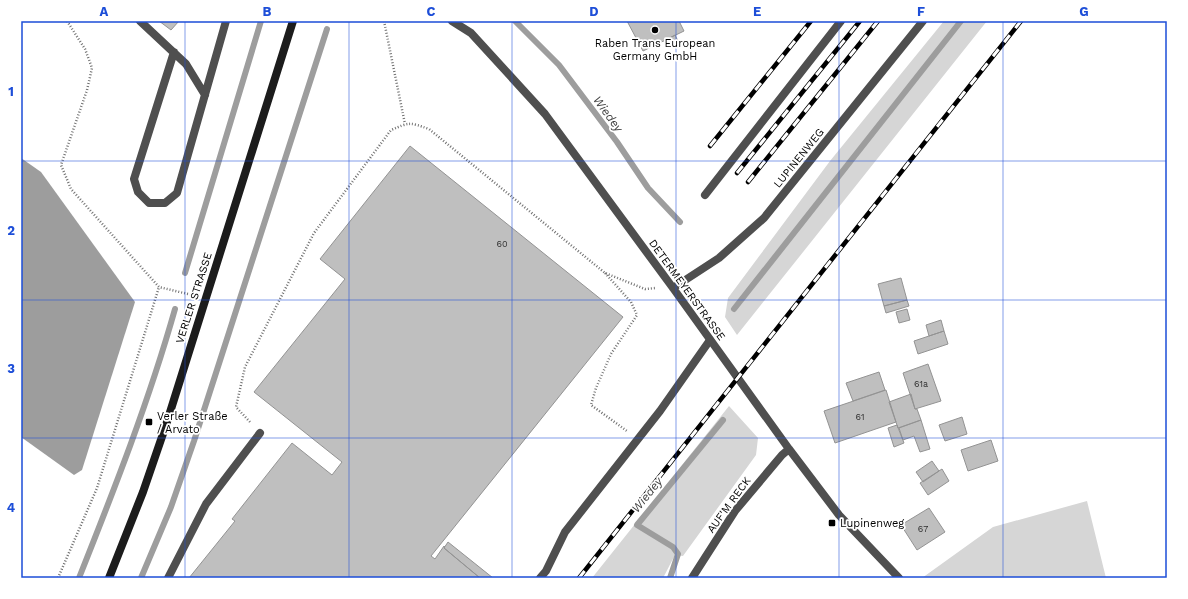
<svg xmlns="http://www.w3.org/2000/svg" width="1188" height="599" font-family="'Work Sans',sans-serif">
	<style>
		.green { fill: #d6d6d6 }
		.water { fill: #9d9d9d }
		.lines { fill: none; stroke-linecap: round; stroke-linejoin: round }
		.stream { stroke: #9d9d9d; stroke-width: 6 }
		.building { fill: #bfbfbf; stroke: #939393 }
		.path { stroke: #717171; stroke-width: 2.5; stroke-dasharray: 1 2; stroke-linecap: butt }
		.lane { stroke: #4f4f4f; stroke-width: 8 }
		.street { stroke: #4f4f4f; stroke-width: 8 }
		.secondary { stroke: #1c1c1c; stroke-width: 8 }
		.rail-casing { stroke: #000; stroke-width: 4.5 }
		.rail { stroke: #fff; stroke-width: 3; stroke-dasharray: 9; stroke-linecap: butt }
		.grid { fill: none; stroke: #1d4ed8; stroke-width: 1; stroke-opacity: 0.55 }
		.poi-dot { fill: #000; stroke: #fff; stroke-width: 1.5 }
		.labels { text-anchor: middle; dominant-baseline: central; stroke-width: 3.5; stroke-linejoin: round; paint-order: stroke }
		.number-label { font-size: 9px; fill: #303030 }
		.poi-label { font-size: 11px; fill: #000; stroke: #fff; text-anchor: start }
		.street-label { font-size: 11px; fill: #000; stroke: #fff }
		.water-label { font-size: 12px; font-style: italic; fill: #3e3e3e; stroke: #fff }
		.neatline { fill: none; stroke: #1d4ed8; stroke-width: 1.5 }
		.grid-label { font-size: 13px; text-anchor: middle; font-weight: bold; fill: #1d4ed8 }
	</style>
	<rect width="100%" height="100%" fill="#fff"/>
	<!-- green -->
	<path class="green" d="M944,21H987L737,335L725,317L728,298L830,161Z
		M729,406L758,438L756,455L683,556L675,555L663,578H592Z
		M1087,501L1106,578H922L993,527Z"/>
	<!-- water -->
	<path class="water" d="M21,158L41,172L135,302L82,470L74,475L21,437Z"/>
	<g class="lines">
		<!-- stream -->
		<path class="stream" d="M515,21L559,65L617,142L648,188L680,222
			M185,273L261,21
			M734,309L961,21
			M79,578C114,490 149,401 175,309
			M141,578L171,507L194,441L327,29
			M670,578L678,554L673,547L637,525L723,420"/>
	</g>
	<!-- building -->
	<path class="building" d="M159,21H179L171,30Z
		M627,21H679L684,31L643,51Z
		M675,35L678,41L667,47L664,41Z
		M410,146L623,317L431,556L435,559L444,546L445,547L444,548L480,578H189L235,521L232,519L292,443L332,475L342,462L254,392L345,279L320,259Z
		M901,278L907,300L884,306L878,284Z
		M907,300L909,306L886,313L884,306Z
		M907,309L910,320L899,323L896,312Z
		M941,320L944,331L929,336L926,325Z
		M944,331L948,344L918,354L914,341Z
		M928,364L941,401L915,409L903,373Z
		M879,372L885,390L853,401L846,383Z
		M886,390L896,422L835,443L824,411Z
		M911,394L915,409H917L921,420L898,428L889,402Z
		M962,417L967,434L945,441L939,425Z
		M921,420L930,449L920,452L914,436L903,440L899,428Z
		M897,425L904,443L894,447L888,428Z
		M991,440L998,461L968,471L961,450Z
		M932,461L939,471L923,482L916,472Z
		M942,469L949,481L928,495L920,483Z
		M929,508L945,532L917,550L901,525Z
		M448,542L493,578H480L444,548Z"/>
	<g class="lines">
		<!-- path -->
		<path class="path" d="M67,21L85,49L92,68L87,90L61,165L71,189L159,287L192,295
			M384,21L405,124
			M605,273L631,302L637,315L611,354L596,388L591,405L627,431
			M250,422L236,407L245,367L314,233L391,130C410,122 409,122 429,129L605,273L645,289L656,288
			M58,578L97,488L159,287"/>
		<!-- lane -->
		<path class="lane" d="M140,21L186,64L205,95
			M174,52L134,179L138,192L149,203H165L177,193L226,21
			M705,195L841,21
			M168,578L206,504L260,433
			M540,578L546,571L565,532L660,411L710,340"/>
		<!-- street -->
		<path class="street" d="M452,21L471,33L545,114L673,288L789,449L839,515L899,578
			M673,288L719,258L764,218L923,21
			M692,578L735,511L782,455L789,449"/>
		<!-- secondary -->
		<path class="secondary" d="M109,578L143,492L166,425L293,21"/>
		<defs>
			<path id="rail" d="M710,146L811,21
				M737,173L860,21
				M748,182L878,21
				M579,578L1021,21"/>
		</defs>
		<!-- rail casing -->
		<use href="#rail" class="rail-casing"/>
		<!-- rail -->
		<use href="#rail" class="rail"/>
	</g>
	<!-- grid -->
	<path class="grid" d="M185,21V578M349,21V578M512,21V578M676,21V578M839,21V578M1003,21V578M21,161H1167M21,300H1167M21,438H1167"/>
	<!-- markers -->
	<g class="poi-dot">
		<circle cx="655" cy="30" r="4"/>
		<rect x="145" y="418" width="8" height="8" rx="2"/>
		<rect x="828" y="519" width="8" height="8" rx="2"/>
	</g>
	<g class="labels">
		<!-- number labels -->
		<g class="number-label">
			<text x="502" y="244">60</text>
			<text x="921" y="384">61a</text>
			<text x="860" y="417">61</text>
			<text x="923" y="529">67</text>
		</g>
		<!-- poi labels -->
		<g class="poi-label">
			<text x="655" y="43" text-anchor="middle">Raben Trans European<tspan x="655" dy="13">Germany GmbH</tspan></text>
			<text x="157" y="416">Verler Straße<tspan x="157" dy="13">/ Arvato</tspan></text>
			<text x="840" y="523">Lupinenweg</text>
		</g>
		<!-- street labels -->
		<g class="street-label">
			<text transform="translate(799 158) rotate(-51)">LUPINENWEG</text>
			<text transform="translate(687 290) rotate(54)">DETERMEYERSTRASSE</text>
			<text transform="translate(194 298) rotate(-72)">VERLER STRASSE</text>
			<text transform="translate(729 505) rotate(-54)">AUF'M RECK</text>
		</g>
		<!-- water labels -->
		<g class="water-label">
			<text transform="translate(608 114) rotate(54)">Wiedey</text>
			<text transform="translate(647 495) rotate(-51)">Wiedey</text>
		</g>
	</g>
	<!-- border -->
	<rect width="1188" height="599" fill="none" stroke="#ffffff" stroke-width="44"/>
	<rect x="22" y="22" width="1144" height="555" class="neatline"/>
	<g class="grid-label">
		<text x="104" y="16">A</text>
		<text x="267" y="16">B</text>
		<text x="431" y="16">C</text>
		<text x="594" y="16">D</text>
		<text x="757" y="16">E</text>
		<text x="921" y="16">F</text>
		<text x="1084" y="16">G</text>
		<text x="11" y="96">1</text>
		<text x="11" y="235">2</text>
		<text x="11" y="373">3</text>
		<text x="11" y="512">4</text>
	</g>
</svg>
